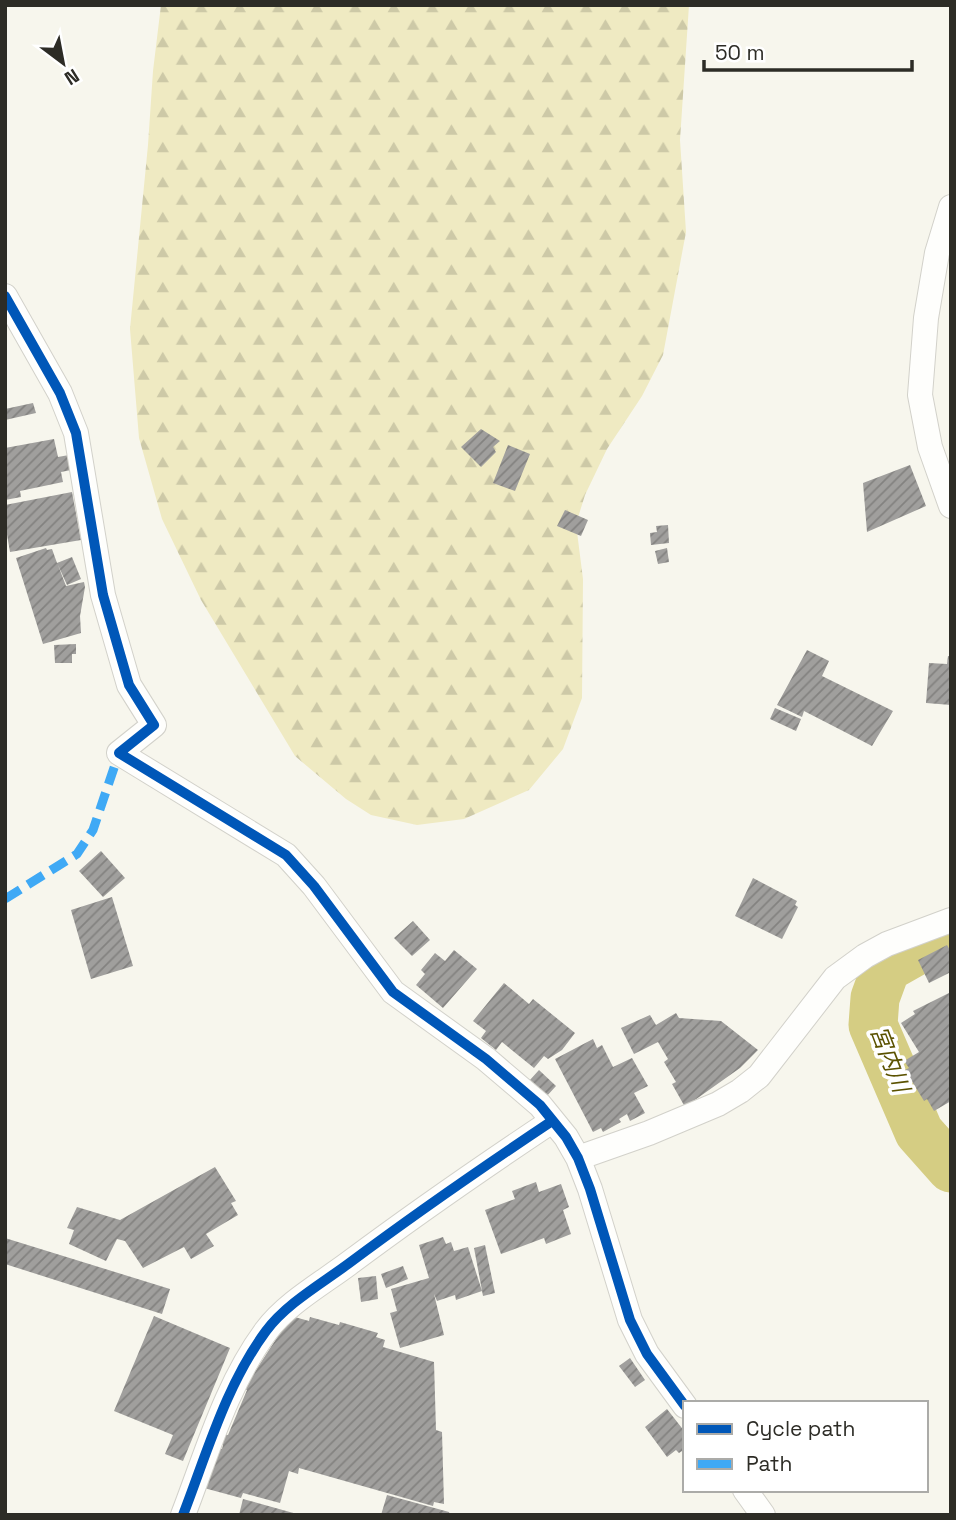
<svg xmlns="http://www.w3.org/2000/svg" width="956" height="1520" font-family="'Space Grotesk','Noto Sans JP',sans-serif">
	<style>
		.forest { fill: url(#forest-firs) }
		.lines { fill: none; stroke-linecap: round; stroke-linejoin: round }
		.river { stroke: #d5cd83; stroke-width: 49 }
		.building { fill: url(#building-hatch) }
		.minor-casing { stroke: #d2d1ca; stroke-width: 26 }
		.minor { stroke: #fefefc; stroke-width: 24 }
		.quiet { stroke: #3fa9f5; stroke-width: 9; stroke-dasharray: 18 9; stroke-linecap: butt }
		.cycleway-casing { stroke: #fff; stroke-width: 15 }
		.cycleway { stroke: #0057b8; stroke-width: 10 }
		.labels { text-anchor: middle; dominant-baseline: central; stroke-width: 7; stroke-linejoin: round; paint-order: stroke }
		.water-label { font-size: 23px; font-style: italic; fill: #5b5200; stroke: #fff }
	</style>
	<defs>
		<pattern id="forest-firs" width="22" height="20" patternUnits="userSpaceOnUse" patternTransform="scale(1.75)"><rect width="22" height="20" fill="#efeac2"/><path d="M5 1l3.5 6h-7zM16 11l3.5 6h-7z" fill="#cdc9a7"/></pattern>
		<pattern id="building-hatch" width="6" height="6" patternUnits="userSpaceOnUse" patternTransform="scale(1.75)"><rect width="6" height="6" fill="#a09f9d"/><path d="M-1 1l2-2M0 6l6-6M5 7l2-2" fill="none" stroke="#838280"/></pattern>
	</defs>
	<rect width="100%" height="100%" fill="#f7f6ed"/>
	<!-- forest -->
	<path class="forest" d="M161,5H689L680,140L686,232L663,355L642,396L607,449L585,495L576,524L583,579L582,698L563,749L529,790L464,819L417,825L371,815L346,799L295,756L201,600L162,519L139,438L130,329L148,145L153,71Z"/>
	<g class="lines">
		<!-- river -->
		<path class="river" d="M951,935L916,951L886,968L875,998L873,1025L919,1132L951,1168"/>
	</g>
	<!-- building -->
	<path class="building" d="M33,403L36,413L5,420V409Z
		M481,429L500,441L493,447L496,452L481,467L461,447Z
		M54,439L58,457L69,455L71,470L61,472L63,482L20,491L21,497L5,500V448Z
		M508,445L530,454L515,491L493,483Z
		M910,465L926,506L867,532L863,483Z
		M72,492L81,540L10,552L5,523V505Z
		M565,510L588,520L581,536L557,526Z
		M668,525L669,543L651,545L650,533L657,532L656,526Z
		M46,548L47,550L52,549L57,563L72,557L81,579L67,585L58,565L66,586L84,582L85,587L80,616L81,633L43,644L16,558Z
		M667,548L669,562L658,564L655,551Z
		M76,644V654H72V663H55L54,645Z
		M807,650L829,661L822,676L893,711L872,746L804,711L802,717L777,705Z
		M948,656H951V705L926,703L929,663L947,664Z
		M775,708L801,719L796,731L770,719Z
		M101,851L125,878L103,897L79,871Z
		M753,878L797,901L795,905L798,907L782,939L735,916Z
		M112,897L133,966L91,979L71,910Z
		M413,921L430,940L412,956L394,938Z
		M947,945L951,952V972L929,983L918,960Z
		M454,950L477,969L443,1008L416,985L425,974L421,970L435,953L445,961Z
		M504,983L529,1004L533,999L575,1033L562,1050L548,1059L544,1056L534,1068L502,1042L496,1050L481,1038L486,1031L473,1021Z
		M951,992V1062L949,1064L951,1067V1101L934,1111L927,1099L924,1101L905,1070L909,1068L904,1061L919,1052L901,1023L915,1014L913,1011Z
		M676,1013L679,1018L721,1021L758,1050L740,1068L685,1107L672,1084L676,1082L664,1062L668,1059L658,1042L634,1054L621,1028L650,1015L656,1025Z
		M593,1039L597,1048L602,1045L613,1067L632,1058L648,1086L634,1093L645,1113L630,1121L627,1114L619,1119L621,1122L603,1132L601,1128L593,1132L555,1059Z
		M539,1070L556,1086L546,1097L529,1081Z
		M215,1167L236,1201L231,1203L238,1215L206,1234L214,1246L191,1259L184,1247L143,1268L125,1241L117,1239L106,1261L69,1244L74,1230L67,1228L77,1207L120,1220Z
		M536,1182L539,1192L561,1184L569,1207L563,1210L571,1234L546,1244L544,1238L501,1254L485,1210L515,1199L512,1191Z
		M443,1237L446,1244L451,1242L454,1251L468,1247L482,1291L456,1300L455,1295L437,1301L434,1294L444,1335L400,1348L390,1313L397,1311L391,1289L429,1278L419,1245Z
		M5,1238L170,1289L162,1314L5,1264Z
		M485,1245L495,1293L483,1296L474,1248Z
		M403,1266L408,1279L386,1288L381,1274Z
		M376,1276L378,1299L361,1302L358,1278Z
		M154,1316L230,1348L183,1461L165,1454L173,1435L114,1411Z
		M291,1316L309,1321L310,1317L339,1325L340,1322L378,1333L376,1337L385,1340L383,1347L434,1362L436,1430L442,1432L444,1504L434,1502L433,1506L299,1468L298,1474L289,1471L280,1503L243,1493L241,1498L204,1488L215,1447L222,1449L223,1445L218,1444L221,1434L228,1435L247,1390L241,1388L252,1376Z
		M630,1358L645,1380L635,1387L619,1366Z
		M667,1409L685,1432V1449L679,1453L676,1450L667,1457L645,1427Z
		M387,1495L449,1512L450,1515H381Z
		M243,1499L297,1514V1515H239Z"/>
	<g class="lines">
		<defs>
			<path id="minor" d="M951,207L937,253L926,318L920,395L930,447L951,506
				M5,296L60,393L76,433L103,595L129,685L154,725L119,753L286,855L314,886L393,992L486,1059L540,1105L566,1137L578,1158L590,1189L630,1320L647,1354L685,1406
				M578,1158L649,1133L718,1104L740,1091L759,1076L835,978L865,956L887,944L951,920
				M745,1490L763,1515
				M183,1515C207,1453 226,1385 266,1331C286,1304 321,1284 348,1264C415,1214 483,1167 552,1121"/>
		</defs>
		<!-- minor casing -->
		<use href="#minor" class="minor-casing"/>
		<!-- minor -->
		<use href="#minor" class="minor"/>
		<!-- quiet -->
		<path class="quiet" d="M5,899L77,854L93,830L119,753"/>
		<defs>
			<path id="cycleway" d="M5,296L60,393L76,433L103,595L129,685L154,725L119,753L286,855L314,886L393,992L486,1059L540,1105L566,1137L578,1158L590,1189L630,1320L647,1354L685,1406
				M183,1515C207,1453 226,1385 266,1331C286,1304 321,1284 348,1264C415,1214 483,1167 552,1121"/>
		</defs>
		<!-- cycleway casing -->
		<use href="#cycleway" class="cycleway-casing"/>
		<!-- cycleway -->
		<use href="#cycleway" class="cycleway"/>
	</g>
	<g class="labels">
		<!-- water labels -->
		<g class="water-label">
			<text transform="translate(890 1059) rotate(69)">宮内川</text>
		</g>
	</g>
	<!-- border -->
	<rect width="956" height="1520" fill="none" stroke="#2d2c26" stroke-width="14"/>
	<!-- legend -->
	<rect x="683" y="1401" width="245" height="91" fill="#ffffff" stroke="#ababa8" stroke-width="2"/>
	<rect x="697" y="1424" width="35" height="10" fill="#0057b8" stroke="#ababa8" stroke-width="2"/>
	<text x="746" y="1436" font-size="21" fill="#2d2c26">Cycle path</text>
	<rect x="697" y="1459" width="35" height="10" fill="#3fa9f5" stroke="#ababa8" stroke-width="2"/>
	<text x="746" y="1471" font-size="21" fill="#2d2c26">Path</text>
	<!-- north arrow -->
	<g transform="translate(63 63) rotate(148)" stroke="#ffffff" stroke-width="5" paint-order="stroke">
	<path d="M0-5L12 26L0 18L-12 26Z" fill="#2d2c26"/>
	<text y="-10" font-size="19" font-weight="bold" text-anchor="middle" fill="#2d2c26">N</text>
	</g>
	<!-- scale -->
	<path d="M704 60v10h208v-10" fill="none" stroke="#2d2c26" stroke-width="3.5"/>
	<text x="715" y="60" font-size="21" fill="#2d2c26" stroke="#ffffff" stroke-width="5" paint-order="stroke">50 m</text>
</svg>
